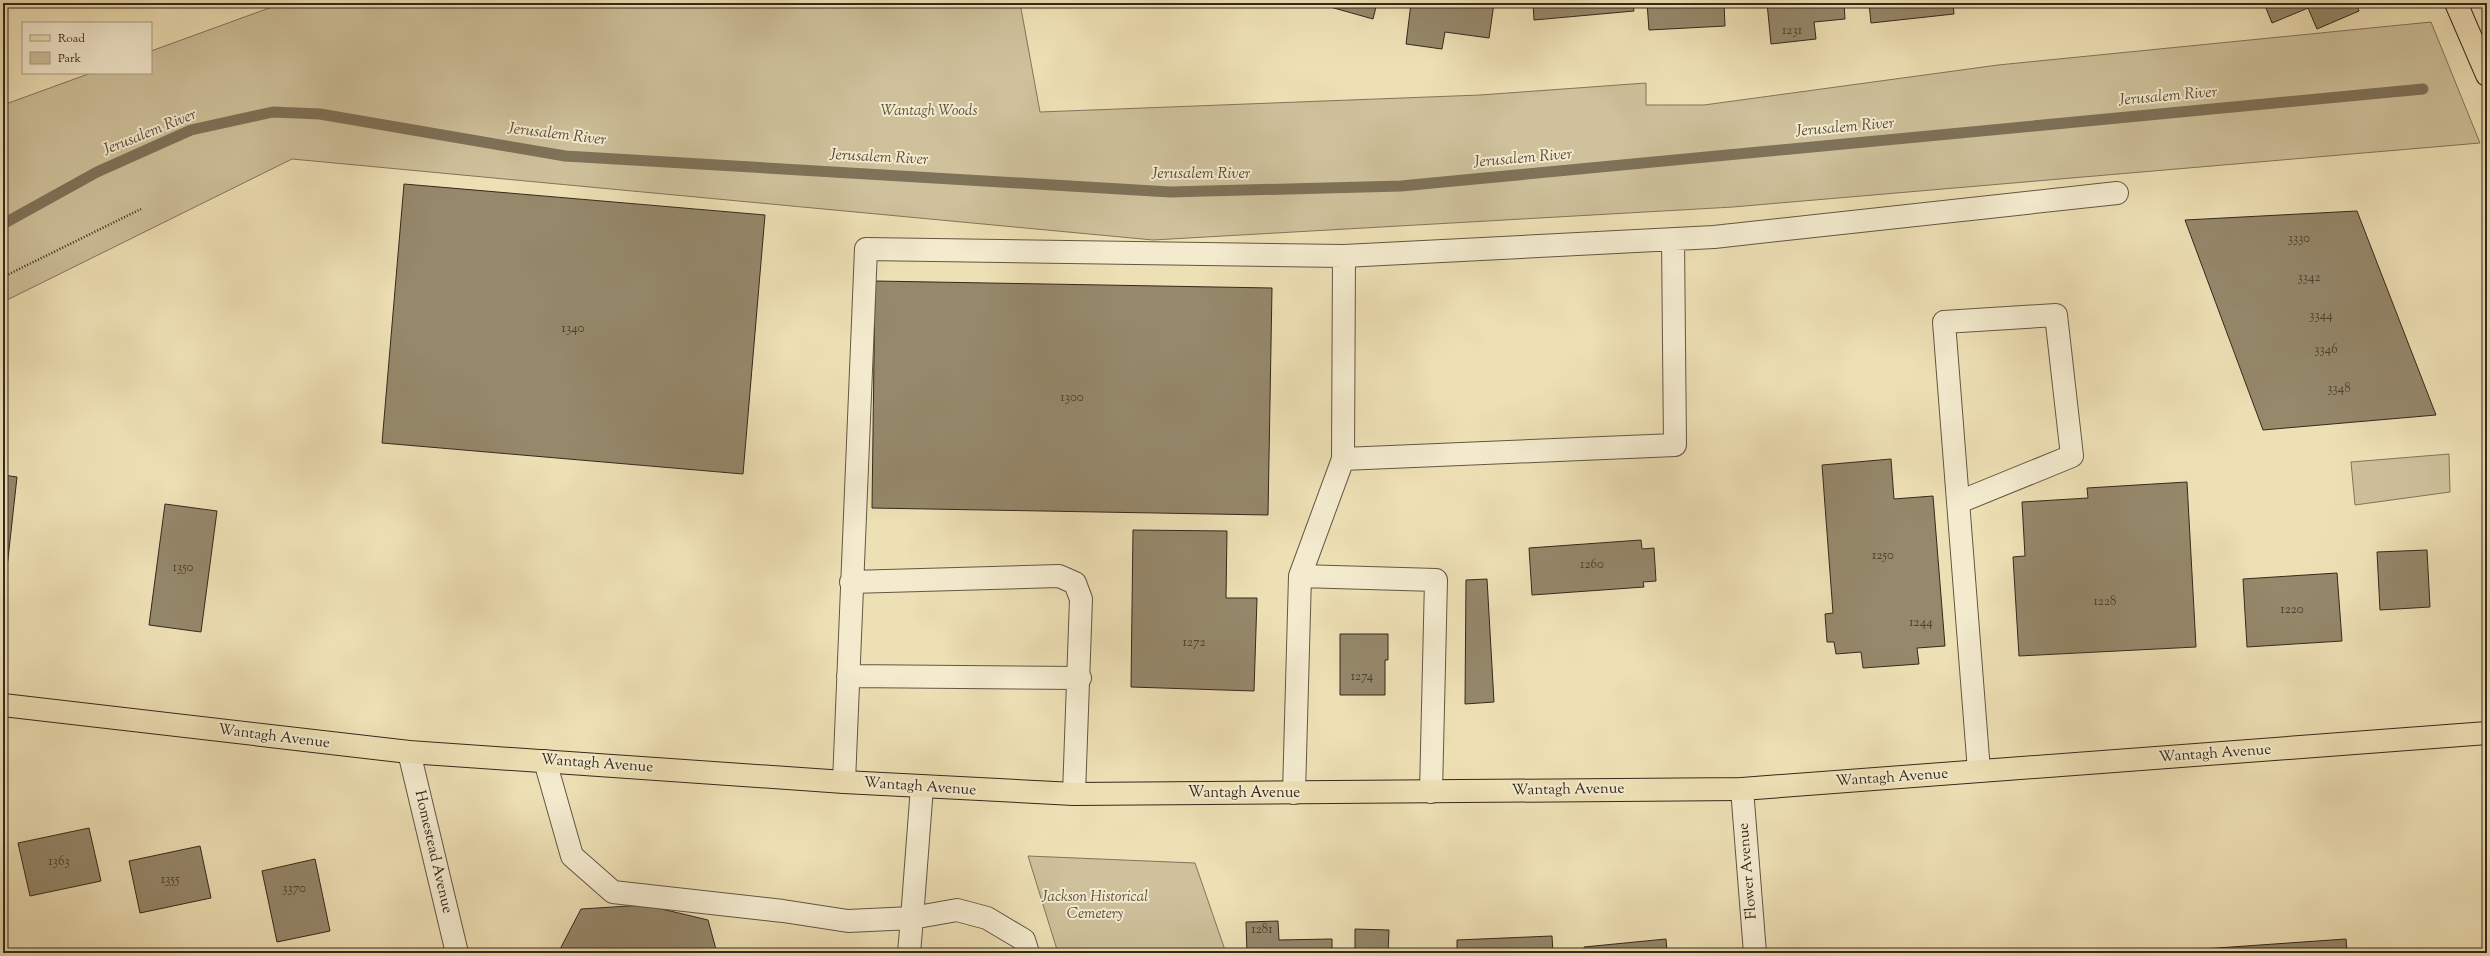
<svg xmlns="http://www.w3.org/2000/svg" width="2490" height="956" font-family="'Sorts Mill Goudy',serif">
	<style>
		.green { fill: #cec19b; stroke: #81755b }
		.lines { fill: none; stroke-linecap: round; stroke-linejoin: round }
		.stream { stroke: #7e7258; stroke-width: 11 }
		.building { fill: #95886b; stroke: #34291b }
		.minor-casing { stroke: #625742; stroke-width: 24 }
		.major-casing { stroke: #34291b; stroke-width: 24 }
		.path { stroke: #34291b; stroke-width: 2.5; stroke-dasharray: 1 2; stroke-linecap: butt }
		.minor { stroke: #f4ebcf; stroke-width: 22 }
		.major { stroke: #eee0b5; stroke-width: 22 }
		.labels { text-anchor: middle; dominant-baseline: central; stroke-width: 4; stroke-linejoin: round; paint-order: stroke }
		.number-label { font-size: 13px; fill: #4c412f }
		.park-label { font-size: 15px; font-style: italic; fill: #5a4f3b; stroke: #f4ebcf }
		.street-label { font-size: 15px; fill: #34291b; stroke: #f4ebcf }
		.water-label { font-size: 16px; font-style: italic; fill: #594d3a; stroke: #f4ebcf }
	</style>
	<rect width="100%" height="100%" fill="#eee0b5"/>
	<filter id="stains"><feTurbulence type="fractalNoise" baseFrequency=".005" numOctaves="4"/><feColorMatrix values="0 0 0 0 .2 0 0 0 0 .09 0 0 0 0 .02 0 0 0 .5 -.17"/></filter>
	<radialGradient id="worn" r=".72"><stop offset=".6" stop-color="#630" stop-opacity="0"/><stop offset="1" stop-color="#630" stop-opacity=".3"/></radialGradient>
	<!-- green -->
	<path class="green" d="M283,3H1020L1040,112L1480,95L1646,83V105H1704L1998,65L2431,22L2480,143L1733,207L1153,240L292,159L3,302V105L91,73H151V51Z
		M2449,454L2450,492L2355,505L2351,462Z
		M1028,856L1195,863L1226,953H1058Z"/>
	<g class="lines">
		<!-- stream -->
		<path class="stream" d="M3,224L97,172L191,130L273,112L320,114L565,156L1170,192L1401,186L2423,89"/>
	</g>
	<!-- building -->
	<path class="building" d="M1316,3H1377L1373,19Z
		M1411,3H1494L1489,38L1445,32L1442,49L1406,44Z
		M1533,3H1633L1634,11L1534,20Z
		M1647,3H1724L1725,26L1649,30Z
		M1767,3H1844L1845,19L1814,22L1816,39L1771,44Z
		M1869,3H1953L1954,14L1871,23Z
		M2264,3H2356L2359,11L2317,29L2308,8L2272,23Z
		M404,184L765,215L743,474L382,443Z
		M2357,211L2436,415L2263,430L2185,220Z
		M875,281L1272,288L1268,515L872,508Z
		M1891,459L1894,499L1933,496L1945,646L1917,648L1919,664L1863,668L1861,652L1836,654L1834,642H1827L1825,614L1833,613L1822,465Z
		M3,475L17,477L6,577L3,576Z
		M2187,482L2196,647L2019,656L2013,557L2025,556L2022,502L2088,498L2087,488Z
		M165,504L217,511L201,632L149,625Z
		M1133,530L1227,531L1226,598H1257L1254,691L1131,687Z
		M1641,540L1642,549L1654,548L1656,581L1643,582L1644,587L1532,595L1529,548Z
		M2427,550L2430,607L2380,610L2377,552Z
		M2337,573L2342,641L2247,647L2243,579Z
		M1487,579L1494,702L1465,704L1466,580Z
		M1340,634H1388V660H1385V695H1340Z
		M89,828L101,881L30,896L18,843Z
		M200,846L211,898L140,913L129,861Z
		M315,859L330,931L277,942L262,871Z
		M645,905L708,920L717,953H558L581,909Z
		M1278,921L1279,940L1332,939V953H1247L1246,922Z
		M1355,929L1389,930L1388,953H1355Z
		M1552,936L1553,953H1457V940Z
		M1666,939L1667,953H1585L1584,947Z
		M2346,939L2347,953H2217V948Z
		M2217,948V953H2146Z"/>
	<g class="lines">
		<defs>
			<path id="minor" d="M1344,256L1343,459L1675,445L1673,239
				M1959,502L2072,456L2056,315L1944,322L1979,771
				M1300,576L1436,580L1431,792
				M851,582L1059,576L1075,583L1081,599L1074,794
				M848,676L1080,678
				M409,752L457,953
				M545,761L572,856L613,892L783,911L848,921L912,918L909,953
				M844,782L866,249L1344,256L1714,237L2117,193
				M922,787L912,918L957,910L987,918L1024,940L1028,953
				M1742,789L1755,953
				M1294,793L1300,576L1343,459"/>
			<path id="major" d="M2456,3L2487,75
				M3,705L409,752L844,782L1074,794L1742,789L2487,733"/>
		</defs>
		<!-- minor casing -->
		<use href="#minor" class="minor-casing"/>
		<!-- major casing -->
		<use href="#major" class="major-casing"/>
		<!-- path -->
		<path class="path" d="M3,277L141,209"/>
		<!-- minor -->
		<use href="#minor" class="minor"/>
		<!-- major -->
		<use href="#major" class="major"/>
	</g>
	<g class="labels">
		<!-- number labels -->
		<g class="number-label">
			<text x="1792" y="31">1231</text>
			<text x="2299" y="239">3330</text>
			<text x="2309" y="278">3342</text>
			<text x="2321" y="316">3344</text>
			<text x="573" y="329">1340</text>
			<text x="2326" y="350">3346</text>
			<text x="2339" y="389">3348</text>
			<text x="1072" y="398">1300</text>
			<text x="1883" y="556">1250</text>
			<text x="1592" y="565">1260</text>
			<text x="183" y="568">1350</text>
			<text x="2105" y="602">1228</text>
			<text x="2292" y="610">1220</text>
			<text x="1921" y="623">1244</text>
			<text x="1194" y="643">1272</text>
			<text x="1362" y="677">1274</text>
			<text x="59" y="862">1363</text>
			<text x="170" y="880">1355</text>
			<text x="294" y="889">3370</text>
			<text x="1262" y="930">1281</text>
		</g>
		<!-- park labels -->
		<g class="park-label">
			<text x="929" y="111">Wantagh Woods</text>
			<text x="1095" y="897">Jackson Historical<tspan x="1095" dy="17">Cemetery</tspan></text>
		</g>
		<!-- street labels -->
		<g class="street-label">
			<text transform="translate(274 737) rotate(7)">Wantagh Avenue</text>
			<text transform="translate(2215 754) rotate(-4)">Wantagh Avenue</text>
			<text transform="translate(597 764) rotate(4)">Wantagh Avenue</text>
			<text transform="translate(1892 778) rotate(-4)">Wantagh Avenue</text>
			<text transform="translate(920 787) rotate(4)">Wantagh Avenue</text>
			<text transform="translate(1568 790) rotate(-1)">Wantagh Avenue</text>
			<text x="1244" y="793">Wantagh Avenue</text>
			<text transform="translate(433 852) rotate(77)">Homestead Avenue</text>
			<text transform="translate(1748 871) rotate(-95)">Flower Avenue</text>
		</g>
		<!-- water labels -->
		<g class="water-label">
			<text transform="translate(2168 97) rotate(-5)">Jerusalem River</text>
			<text transform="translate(1845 128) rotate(-5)">Jerusalem River</text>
			<text transform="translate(150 133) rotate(-22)">Jerusalem River</text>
			<text transform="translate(557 135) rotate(7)">Jerusalem River</text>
			<text transform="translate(879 158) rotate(3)">Jerusalem River</text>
			<text transform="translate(1523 159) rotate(-5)">Jerusalem River</text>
			<text x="1201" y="174">Jerusalem River</text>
		</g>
	</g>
	<!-- margin -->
	<rect width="2490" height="956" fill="none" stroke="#eee0b5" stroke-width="16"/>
	<rect x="4" y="4" width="2482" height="948" fill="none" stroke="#34291b" stroke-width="2"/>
	<rect x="8" y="8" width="2474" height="940" fill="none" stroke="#34291b"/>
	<!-- legend -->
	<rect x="22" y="22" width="130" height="52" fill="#f4ebcf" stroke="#a79d87"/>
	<rect x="30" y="35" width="20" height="6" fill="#eee0b5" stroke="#a79d87"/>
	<text x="58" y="42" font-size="12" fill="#34291b">Road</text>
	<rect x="30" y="52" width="20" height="12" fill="#cec19b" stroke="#a79d87"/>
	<text x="58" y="62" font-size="12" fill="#34291b">Park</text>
	<rect width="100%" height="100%" filter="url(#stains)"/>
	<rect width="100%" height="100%" fill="url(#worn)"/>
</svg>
